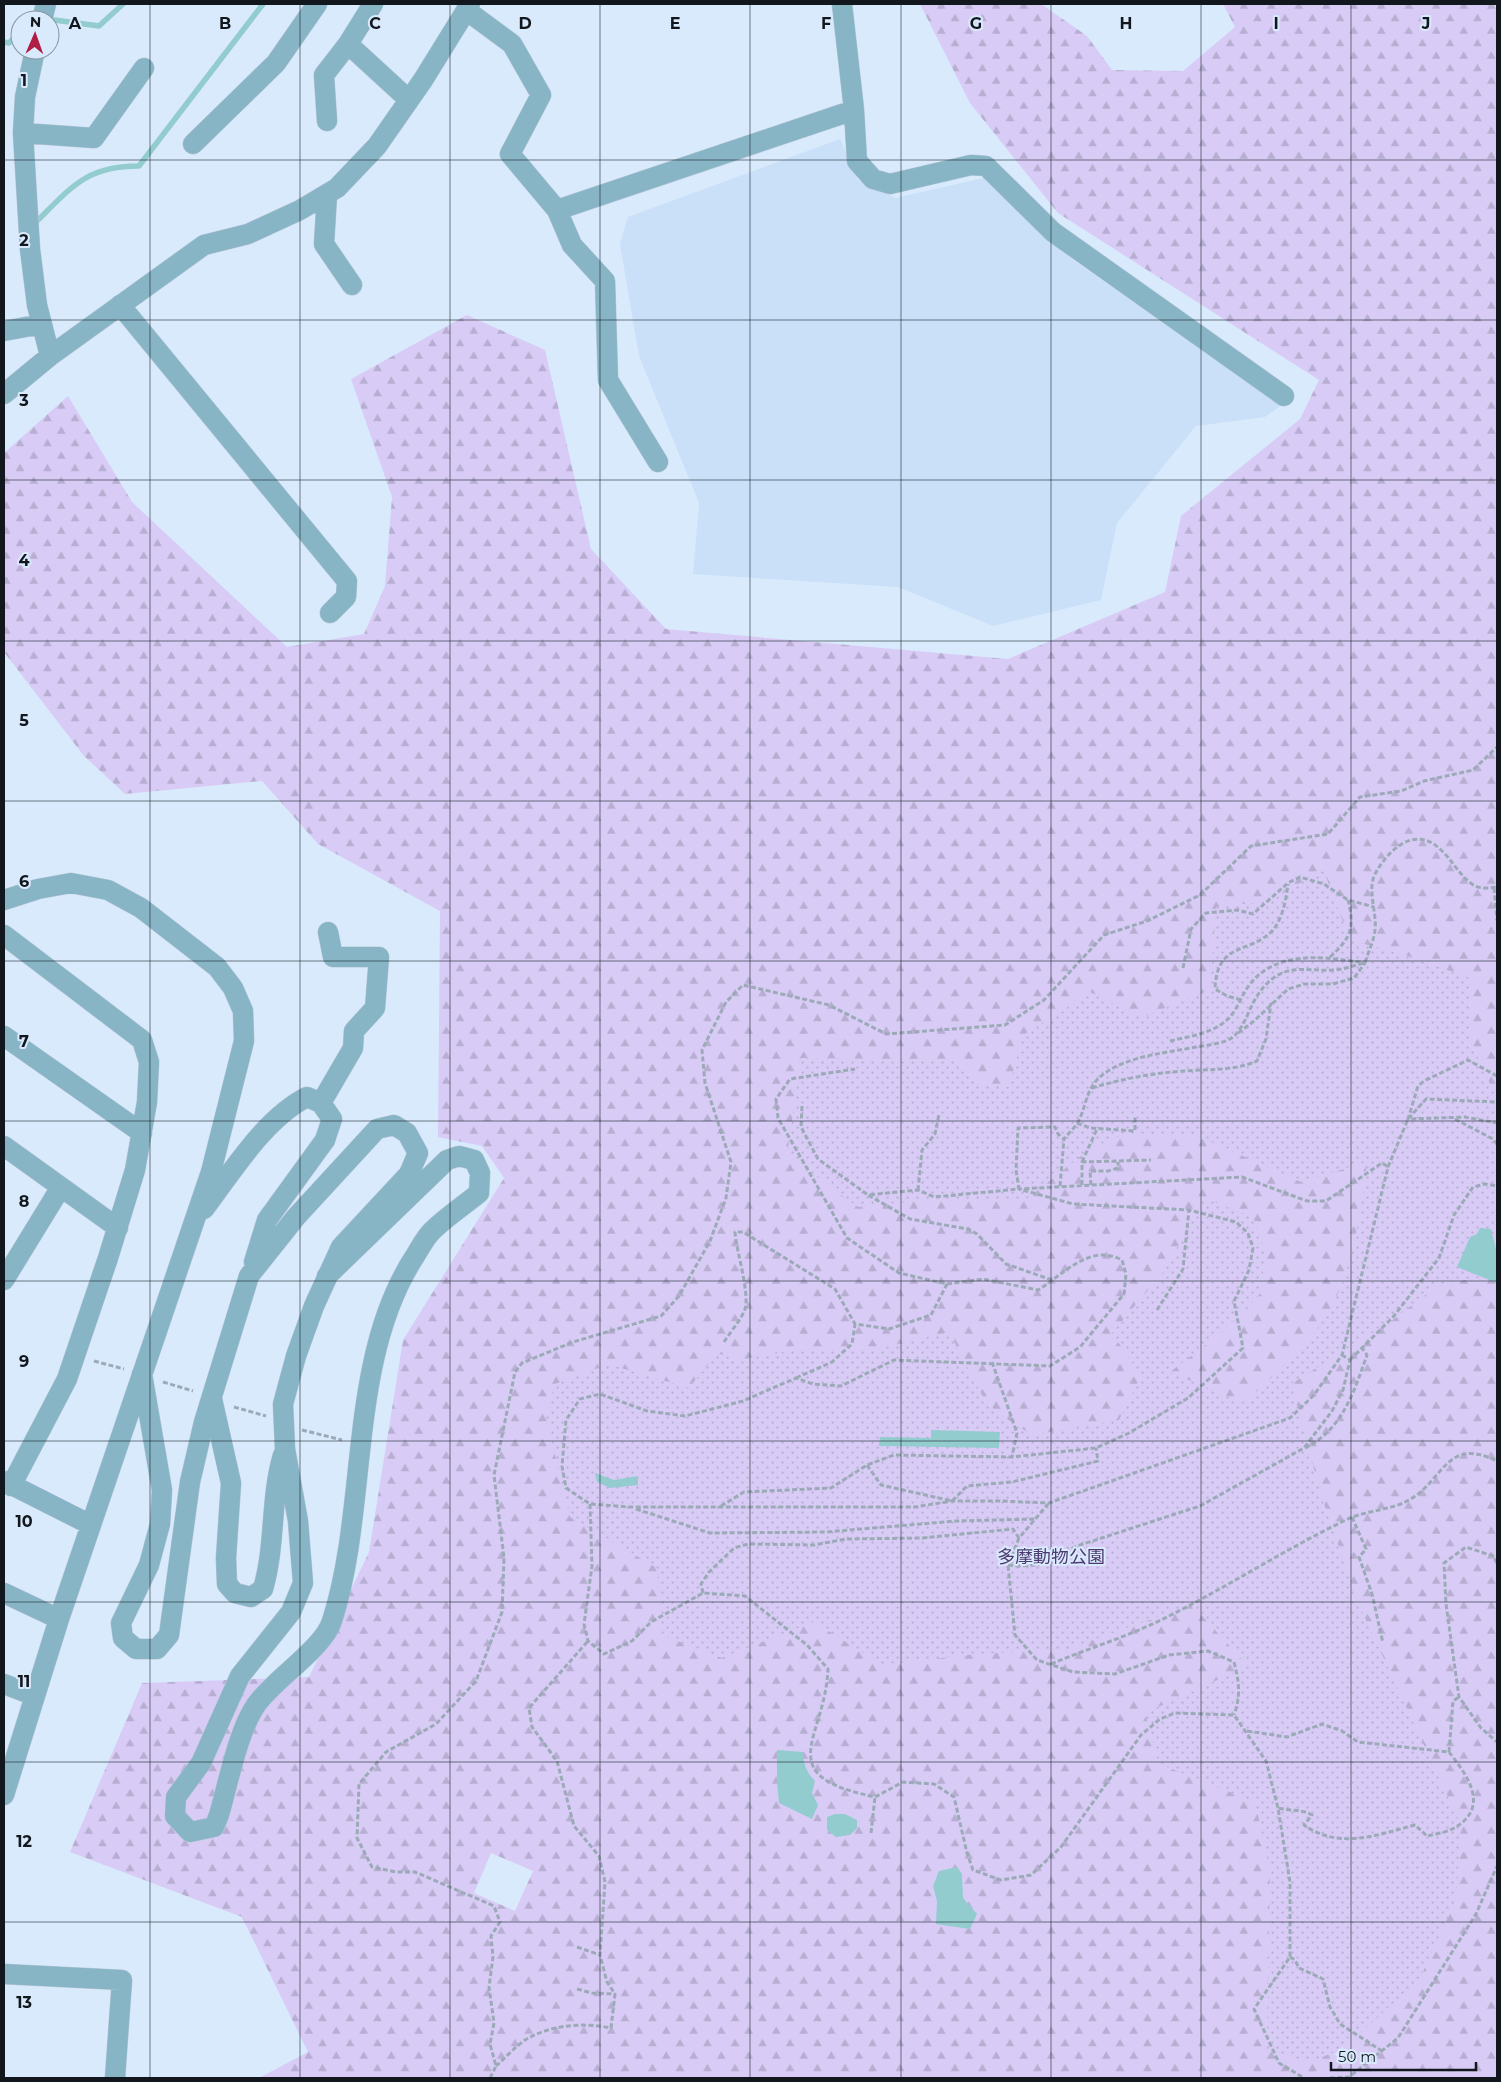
<svg xmlns="http://www.w3.org/2000/svg" width="1501" height="2082" font-family="Montserrat,'Noto Sans JP',sans-serif">
	<style>
		.built { fill: #c9e0f8 }
		.grass { fill: url(#grass-dots) }
		.forest { fill: url(#forest-firs); fill-rule: evenodd }
		.water { fill: #92cccf }
		.lines { fill: none; stroke-linecap: round; stroke-linejoin: round }
		.stream { stroke: #92cccf; stroke-width: 5.5 }
		.minor-casing { stroke: #b9c8d8; stroke-width: 21 }
		.path { stroke: #9caab8; stroke-width: 3; stroke-dasharray: 5 2.5; stroke-linecap: butt }
		.minor { stroke: #88b5c6; stroke-width: 20 }
		.grid { fill: none; stroke: #11171d; stroke-width: 1; stroke-opacity: 0.55 }
		.labels { text-anchor: middle; dominant-baseline: central; stroke-width: 4; stroke-linejoin: round; paint-order: stroke }
		.park-label { font-size: 18px; fill: #4c396f; stroke: #d9eafc }
		.grid-label { font-size: 16px; text-anchor: middle; font-weight: bold; fill: #11171d; stroke: #d9eafc; stroke-width: 4; stroke-linejoin: round; paint-order: stroke }
	</style>
	<defs>
		<pattern id="grass-dots" width="8" height="8" patternUnits="userSpaceOnUse" patternTransform="scale(1.25)"><rect width="8" height="8" fill="#d8ccf6"/><path d="M2 2h.1M6 6h.1" fill="none" stroke="#b8aed2" stroke-width="1.8" stroke-linecap="round"/></pattern>
		<pattern id="forest-firs" width="22" height="20" patternUnits="userSpaceOnUse" patternTransform="scale(1.25)"><rect width="22" height="20" fill="#d8ccf6"/><path d="M5 1l3.5 6h-7zM16 11l3.5 6h-7z" fill="#b8aed2"/></pattern>
	</defs>
	<rect width="100%" height="100%" fill="#d9eafc"/>
	<!-- built -->
	<path class="built" d="M840,139L858,180L895,198L988,177L1074,261L1283,404L1265,417L1196,426L1117,523L1101,600L993,626L898,587L693,574L699,503L639,356L620,244L628,217Z"/>
	<!-- grass -->
	<path class="grass" d="M1497,771V1981L1467,2050L1196,2078L573,1869L508,1472L720,1049L1263,858Z"/>
	<!-- forest -->
	<path class="forest" d="M920,4H1041L1087,36L1112,70L1183,71L1235,27L1223,4H1497V1090L1490,1084L1470,1040V978L1405,955L1350,940L1323,869L1270,901L1216,907L1210,989L1141,1018L1091,992L1023,1035L1009,1087L980,1084L955,1060L801,1058L787,1155L858,1207L929,1200L1024,1201L1091,1148L1123,1135L1193,1134L1301,1182L1367,1162C1361,1212 1351,1286 1319,1326C1297,1355 1270,1379 1244,1403L1170,1372L1219,1335L1261,1293L1265,1251L1253,1217L1204,1198L1165,1270L1112,1333L1141,1376L1119,1420L1032,1435L996,1412L983,1397L949,1332L877,1349L790,1351L738,1360L717,1353L689,1388L608,1364L555,1384L546,1417L570,1517L657,1568L662,1635L722,1658L814,1622L867,1655L878,1665L978,1654L1068,1649L1192,1605L1248,1666L1145,1713L1159,1764L1255,1802L1270,1869L1267,2049L1308,2063L1346,2047L1420,1978L1456,1900L1461,1825L1360,1607L1322,1498L1291,1384L1390,1322L1440,1284L1497,1275V2078H259L308,2052L242,1917L70,1852L142,1683L309,1677L369,1552L403,1340L504,1178L482,1146L438,1137L440,911L318,844L262,781L125,794L84,756L4,652V453L68,396L132,502L287,647L364,634L385,586L392,497L351,379L467,315L545,350L591,549L666,629L1008,659L1165,592L1181,516L1300,419L1319,380L1058,213L970,103ZM491,1853L533,1871L515,1911L474,1893Z"/>
	<!-- water -->
	<path class="water" d="M1480,1228L1491,1229L1497,1253V1283L1457,1267L1470,1237L1477,1234Z
		M931,1430L1000,1432L999,1448L879,1446L880,1437L931,1438Z
		M595,1473L614,1480L638,1476V1485L610,1488L597,1482Z
		M777,1750L803,1752C803,1764 807,1773 815,1781L812,1793L818,1805L812,1819L779,1803L777,1782Z
		M835,1814H845L857,1820V1828L850,1835L836,1837L827,1830V1817Z
		M957,1867L962,1874L963,1898L977,1914L970,1929L936,1924L937,1901L933,1886L939,1871Z"/>
	<g class="lines">
		<!-- stream -->
		<path class="stream" d="M47,19L99,26L123,4
			M4,42L9,43L20,32
			M35,223C71,188 85,166 139,166L263,4"/>
		<defs>
			<path id="minor" d="M373,4L348,44L409,100
				M842,4L854,110L857,161L873,179L890,184L971,165L986,166L1053,232L1284,396
				M466,10L512,44L541,95L510,154L557,210L854,110
				M42,20L46,4
				M35,50L25,97L23,133L30,249L37,305L50,356
				M327,121L324,75L348,44
				M23,133L94,138L144,68
				M193,144L276,63L317,4
				M327,195L324,244L352,285
				M557,210L572,245L605,281L608,380L658,462
				M120,305L347,581L346,597L330,613
				M4,331L42,324
				M4,394L50,356L204,245L248,234L300,210L337,188L377,146L423,80L470,4
				M4,900L38,889L71,883L108,890L141,908L217,967L233,988L243,1011L244,1041L211,1172L59,1619L4,1795
				M4,935L142,1040L149,1062L147,1102L135,1170L108,1258L67,1379L11,1486
				M4,1036L142,1133
				M321,1103L353,1048L354,1031L375,1008L379,957H333L328,932
				M4,1146L118,1228
				M204,1209C232,1172 265,1118 307,1097L321,1103L332,1119L325,1140L267,1220L254,1262
				M4,1280L61,1187
				M142,1374L162,1490L160,1524L149,1565L121,1623L123,1638L136,1649H157L169,1635L190,1482L204,1422L249,1276L296,1217L377,1129L394,1125L407,1133L418,1153L409,1174L341,1247L314,1306L296,1356L283,1404L285,1449L298,1521L303,1583L291,1612L240,1676L201,1763L176,1797L175,1816L190,1832L214,1827L219,1815C228,1784 238,1731 256,1705C273,1680 324,1648 332,1621C369,1506 347,1360 415,1256C420,1248 425,1238 432,1231C446,1217 463,1206 479,1193L480,1173L474,1160L459,1156L447,1160L327,1276
				M212,1399L231,1483L226,1558L227,1584L235,1593L251,1597L263,1589C276,1544 270,1499 283,1455
				M4,1481L91,1525
				M4,1593L59,1619
				M4,1684L35,1696
				M4,1974L122,1980L115,2078"/>
		</defs>
		<!-- minor casing -->
		<use href="#minor" class="minor-casing"/>
		<!-- path -->
		<path class="path" d="M1494,888L1497,920
			M1330,957C1351,938 1355,928 1348,900
			M1183,968L1191,929L1206,913L1238,910L1253,914L1288,883L1300,877L1324,884L1348,900L1374,907
			M1241,1000L1227,996L1215,989C1217,941 1248,955 1272,931C1283,919 1286,899 1288,884
			M1170,1041C1191,1036 1215,1033 1230,1017C1238,1008 1242,994 1250,984C1278,949 1326,957 1365,963L1354,978L1333,984H1305L1288,989L1254,1021L1237,1034
			M1497,1076L1468,1060L1424,1081L1418,1086L1408,1119L1465,1117L1497,1123
			M1092,1088C1121,1079 1153,1073 1184,1071C1209,1069 1234,1071 1257,1061L1266,1039L1271,1003
			M802,1106L801,1127L818,1159L868,1195
			M1455,1119L1493,1139L1497,1144
			M1077,1123L1090,1128L1135,1131V1117
			M1082,1162L1097,1129
			M1082,1185V1162L1151,1160
			M1091,1185L1090,1171H1108L1118,1168V1162
			M1060,1186L1064,1139
			M918,1190L922,1150L935,1134L939,1114
			M1052,1280L1006,1264L977,1234L968,1229L910,1219L868,1195L918,1190L934,1197L1019,1189L1016,1170L1018,1128L1055,1127L1058,1134L1064,1139C1068,1134 1073,1129 1077,1124C1086,1109 1085,1090 1100,1077C1124,1056 1166,1053 1196,1047C1207,1045 1224,1044 1233,1037C1246,1026 1250,1003 1262,989C1285,961 1306,972 1335,970C1345,969 1355,965 1365,963C1368,952 1374,941 1375,930C1377,912 1367,890 1375,874C1388,850 1415,824 1441,850C1453,861 1460,877 1475,886C1482,889 1490,888 1497,887
			M947,1284L983,1279L1038,1290C1064,1274 1090,1243 1122,1260L1126,1274L1124,1294L1080,1347L1050,1366L894,1360L841,1386L813,1384L796,1378L743,1401L685,1416L647,1411L600,1394L580,1399L566,1420L562,1466L566,1488L590,1504L630,1507H915L952,1501H1000L1049,1503L1290,1418L1314,1395L1342,1355L1388,1167L1408,1119L1426,1099L1497,1102
			M1157,1310L1183,1269L1189,1210
			M724,1342C731,1331 741,1320 745,1309C750,1293 736,1250 735,1232H743L835,1289L855,1324L889,1329L931,1315L947,1284L899,1273L847,1238L778,1118L776,1099L790,1079L855,1069
			M1350,1360L1393,1317L1439,1258L1454,1215L1473,1187L1485,1184L1497,1186
			M94,1361L124,1369
			M992,1362L1017,1433L1012,1457
			M796,1378L832,1362L852,1344L855,1324
			M163,1382L193,1391
			M234,1407L266,1416
			M302,1430L342,1440
			M1305,1448C1342,1430 1354,1392 1367,1355L1362,1348
			M867,1465L881,1485L952,1501L967,1486L1012,1482L1098,1461L1096,1448
			M590,1504L592,1566L584,1624L588,1641L604,1654L632,1641L651,1622L703,1593L745,1596L807,1645L828,1669C825,1740 769,1775 875,1797L903,1782L934,1784L954,1797L967,1853L973,1870L1001,1880L1031,1875L1061,1847L1141,1735L1160,1719L1175,1713L1234,1715L1266,1761L1278,1808L1290,1882V1957L1254,2009L1279,2063L1304,2078
			M721,1506L744,1492L831,1488L867,1465L894,1455L1012,1457L1096,1448L1129,1433L1188,1398L1243,1348L1234,1301L1249,1270L1253,1248L1248,1233L1236,1222L1189,1210L1073,1204L1019,1189L1242,1177L1307,1201H1326L1382,1163L1388,1167
			M636,1509L710,1533L826,1532L956,1521L1036,1519
			M1352,1517L1366,1549L1359,1557L1372,1594L1383,1643
			M1019,1538L1008,1565L1015,1635L1037,1660L1073,1672L1115,1674L1169,1655L1208,1651L1234,1662C1239,1681 1241,1696 1234,1715
			M1497,1563L1493,1556L1466,1547L1444,1563L1446,1604L1459,1697L1481,1728L1497,1742
			M1008,1565L1019,1566L1037,1565L1077,1546L1200,1506L1304,1448L1332,1411L1343,1390L1350,1360L1342,1355
			M703,1593L701,1584L709,1572L734,1548L748,1544L814,1545L846,1539L923,1538L1013,1529L1019,1538L1048,1504
			M1051,1664C1089,1648 1130,1636 1167,1617C1229,1586 1287,1548 1350,1518C1367,1511 1388,1510 1405,1502C1444,1484 1444,1435 1497,1461
			M1247,1731L1287,1737L1322,1724L1342,1731L1358,1742L1449,1752C1467,1775 1490,1806 1456,1827C1448,1832 1436,1834 1427,1836L1415,1825C1377,1835 1339,1850 1304,1825L1312,1815C1302,1809 1290,1811 1278,1808
			M1449,1752L1453,1701L1459,1697
			M871,1833L875,1797
			M577,1947L600,1955
			M1290,1957L1295,1960L1299,1968L1323,1979L1330,2007L1340,2024L1382,2051
			M577,1989L592,1993L615,1994
			M496,2066C505,2058 515,2047 525,2040C550,2025 583,2022 611,2028L615,1994L607,1982L600,1955L605,1882L599,1856L574,1826L557,1761L532,1727L529,1708L588,1641
			M490,2078L496,2066L490,2044L494,2023L489,1987L493,1957L491,1936L500,1922L494,1906L415,1872H396L372,1867L357,1838L359,1784L386,1752L436,1724L476,1681L502,1612L504,1558L494,1475L515,1372L522,1363L573,1342L661,1316L679,1296L710,1241L726,1198L731,1162L705,1083L702,1050L726,1002L743,985L829,1005L886,1034L1005,1025L1044,1000L1104,935L1147,921L1200,895L1251,846L1328,834L1360,797L1401,791L1424,781L1473,770L1497,747
			M1330,2078L1349,2077L1398,2038L1476,1914L1497,1866"/>
		<!-- minor -->
		<use href="#minor" class="minor"/>
	</g>
	<!-- grid -->
	<path class="grid" d="M150,4V2078M300,4V2078M450,4V2078M600,4V2078M750,4V2078M901,4V2078M1051,4V2078M1201,4V2078M1351,4V2078M4,160H1497M4,320H1497M4,480H1497M4,641H1497M4,801H1497M4,961H1497M4,1121H1497M4,1281H1497M4,1441H1497M4,1602H1497M4,1762H1497M4,1922H1497"/>
	<g class="labels">
		<!-- park labels -->
		<g class="park-label">
			<text x="1051" y="1557">多摩動物公園</text>
		</g>
	</g>
	<g class="grid-label">
		<text x="75" y="29">A</text>
		<text x="225" y="29">B</text>
		<text x="375" y="29">C</text>
		<text x="525" y="29">D</text>
		<text x="675" y="29">E</text>
		<text x="826" y="29">F</text>
		<text x="976" y="29">G</text>
		<text x="1126" y="29">H</text>
		<text x="1276" y="29">I</text>
		<text x="1426" y="29">J</text>
		<text x="24" y="86">1</text>
		<text x="24" y="246">2</text>
		<text x="24" y="406">3</text>
		<text x="24" y="566">4</text>
		<text x="24" y="726">5</text>
		<text x="24" y="887">6</text>
		<text x="24" y="1047">7</text>
		<text x="24" y="1207">8</text>
		<text x="24" y="1367">9</text>
		<text x="24" y="1527">10</text>
		<text x="24" y="1687">11</text>
		<text x="24" y="1847">12</text>
		<text x="24" y="2008">13</text>
	</g>
	<!-- border -->
	<rect width="1501" height="2082" fill="none" stroke="#11171d" stroke-width="10"/>
	<!-- north arrow -->
	<g transform="translate(35 35) rotate(2)"><circle r="24" fill="#d9eafc" stroke="#8996a3"/>
	<path d="M0-4L9 19L0 12L-9 19Z" fill="#b01d45"/>
	<text y="-8" font-size="14" font-weight="bold" text-anchor="middle" fill="#11171d">N</text>
	</g>
	<!-- scale -->
	<path d="M1331 2062v8h145v-8" fill="none" stroke="#11171d" stroke-width="2.5"/>
	<text x="1338" y="2062" font-size="15" fill="#11171d" stroke="#d9eafc" stroke-width="4" paint-order="stroke">50 m</text>
</svg>
